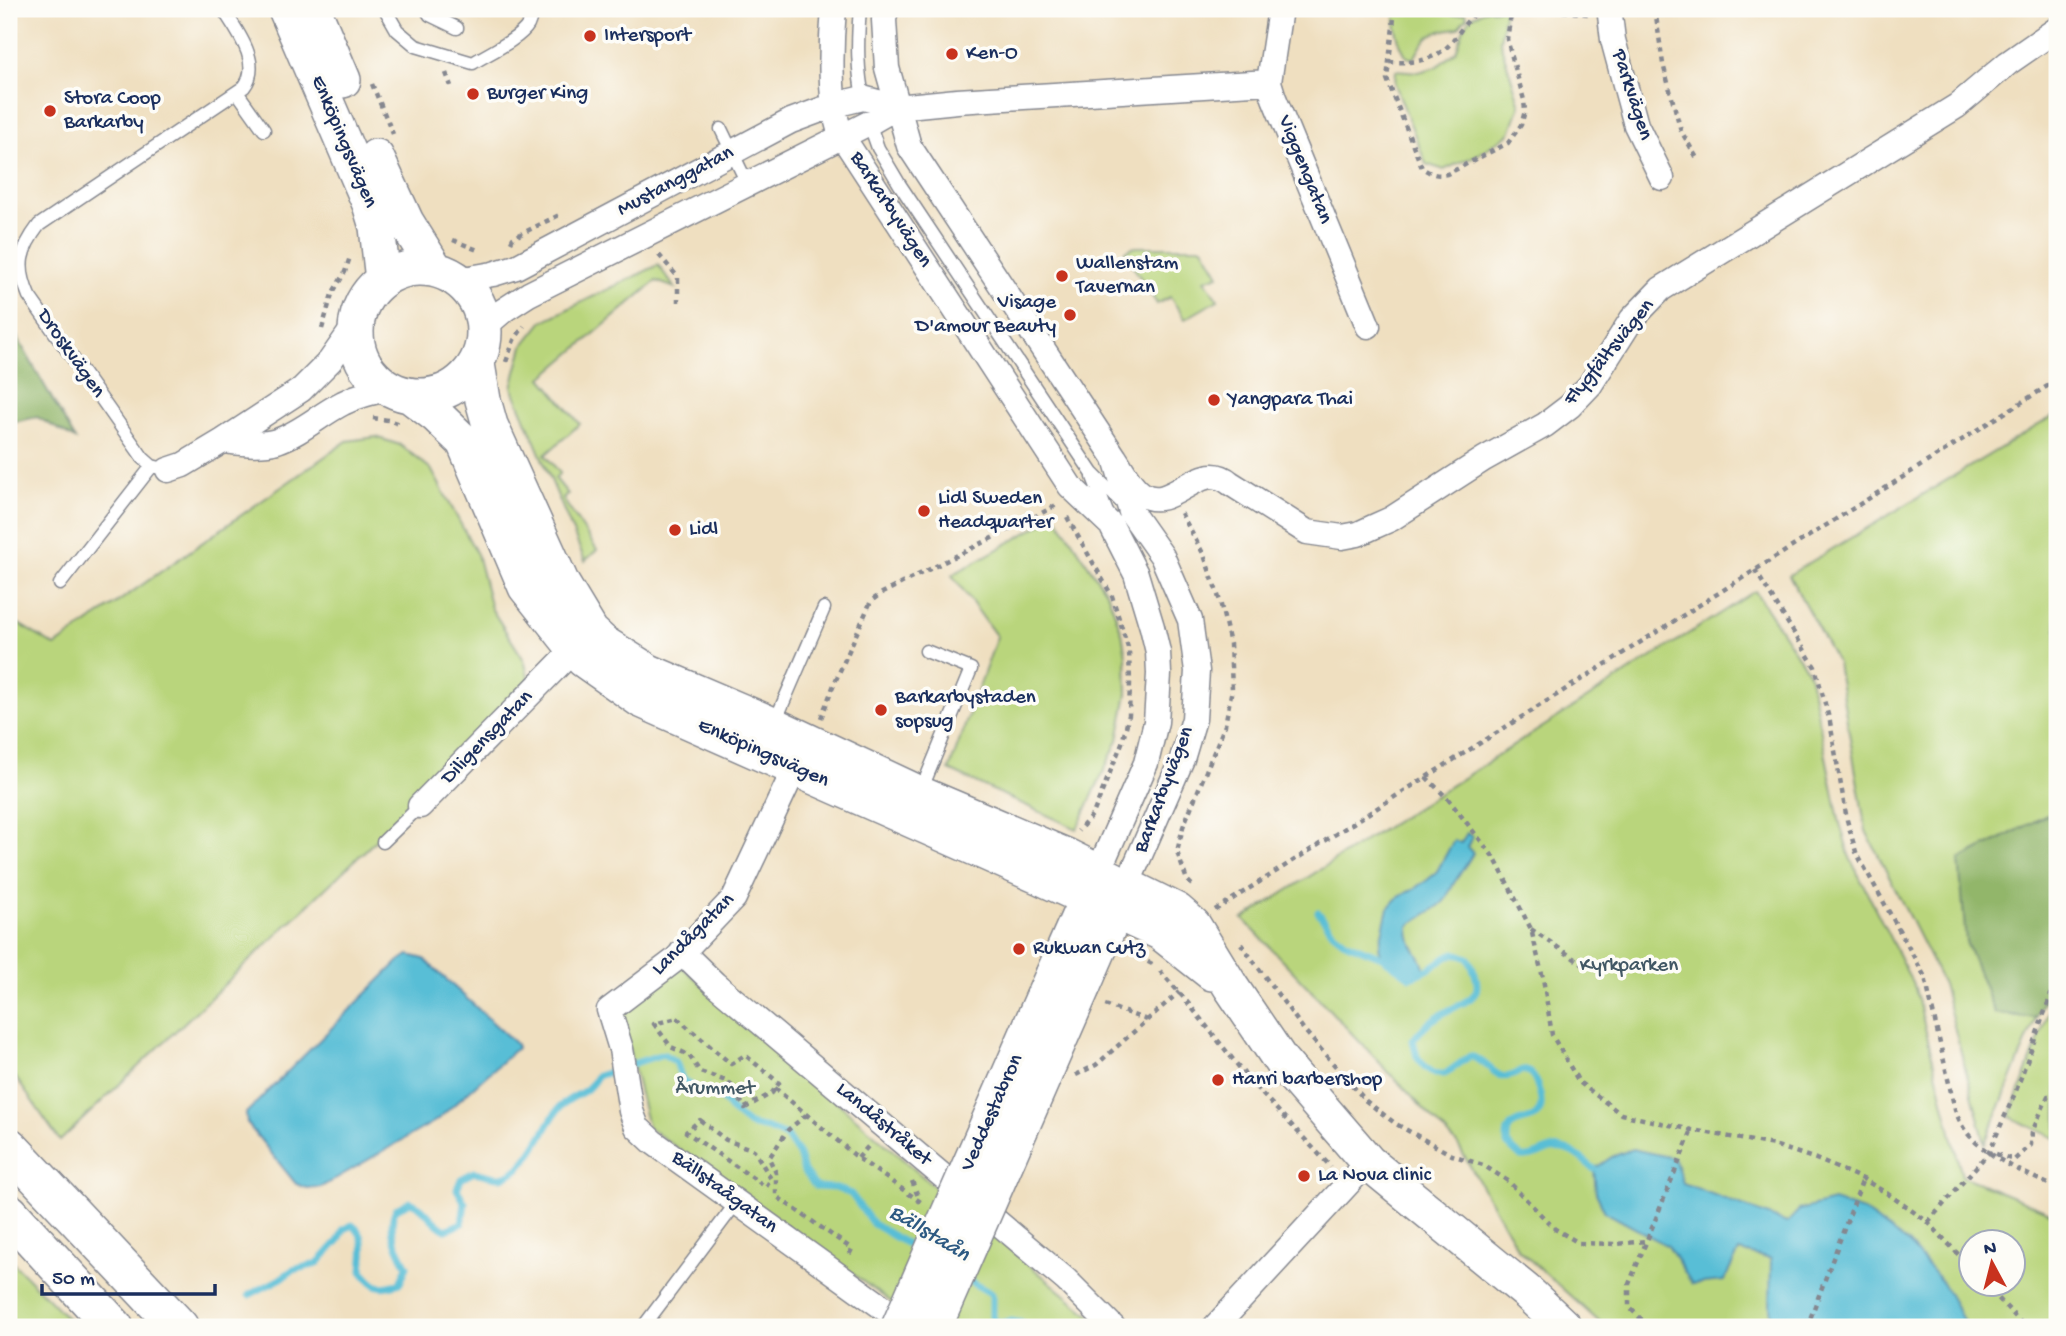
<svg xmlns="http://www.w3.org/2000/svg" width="2066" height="1336" font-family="'Gochi Hand',sans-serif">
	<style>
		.green { fill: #b9d57b; stroke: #6a826c; stroke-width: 2; fill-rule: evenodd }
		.forest { fill: #92b66b; stroke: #567264; stroke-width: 2 }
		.water { fill: #58bed6; stroke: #3a769a; stroke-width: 2 }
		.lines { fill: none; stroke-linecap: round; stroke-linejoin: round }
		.stream { stroke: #58bed6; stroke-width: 7 }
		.lane-casing { stroke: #85878f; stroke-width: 15 }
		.street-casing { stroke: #85878f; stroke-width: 27 }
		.secondary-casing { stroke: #85878f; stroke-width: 38 }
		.highway-casing { stroke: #85878f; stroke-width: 41 }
		.path { stroke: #85878f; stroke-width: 4.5; stroke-dasharray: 5 5; stroke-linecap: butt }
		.lane { stroke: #fff; stroke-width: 12 }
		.street { stroke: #fff; stroke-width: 24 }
		.secondary { stroke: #fff; stroke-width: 35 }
		.highway { stroke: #fff; stroke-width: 38 }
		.secondary-bridge-casing { stroke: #85878f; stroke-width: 38; stroke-linecap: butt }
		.secondary-bridge { stroke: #fff; stroke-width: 35 }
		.poi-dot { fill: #c8321e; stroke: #fdfcf7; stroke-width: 2.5 }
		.labels { text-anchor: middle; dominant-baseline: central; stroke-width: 7; stroke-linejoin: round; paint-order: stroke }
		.poi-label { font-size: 21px; fill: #1b2f5e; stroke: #fdfcf7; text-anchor: start }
		.street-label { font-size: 21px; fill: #1b2f5e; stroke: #fdfcf7 }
		.park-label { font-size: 21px; fill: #425865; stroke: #fdfcf7 }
		.water-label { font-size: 23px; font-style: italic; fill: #2d5a82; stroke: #fdfcf7 }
	</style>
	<rect width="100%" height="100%" fill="#fdfcf7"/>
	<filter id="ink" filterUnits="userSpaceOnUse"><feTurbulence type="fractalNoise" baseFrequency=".0143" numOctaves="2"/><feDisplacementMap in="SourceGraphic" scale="14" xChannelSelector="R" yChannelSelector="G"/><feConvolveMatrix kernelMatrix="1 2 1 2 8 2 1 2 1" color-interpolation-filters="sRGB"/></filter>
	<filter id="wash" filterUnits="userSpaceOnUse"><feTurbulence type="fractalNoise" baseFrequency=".00686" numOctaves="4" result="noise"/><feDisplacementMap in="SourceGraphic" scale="28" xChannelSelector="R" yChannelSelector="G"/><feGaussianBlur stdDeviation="1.57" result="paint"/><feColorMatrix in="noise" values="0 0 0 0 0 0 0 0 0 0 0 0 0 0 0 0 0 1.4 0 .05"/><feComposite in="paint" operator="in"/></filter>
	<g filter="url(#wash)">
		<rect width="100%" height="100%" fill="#efdfc0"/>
		<!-- green -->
		<path class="green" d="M1396,9H1440L1454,15L1466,13L1467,17L1458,28C1431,31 1426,34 1414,59L1407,57C1398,43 1393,25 1396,9Z
			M1487,9H1505L1500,42L1520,105L1510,133L1479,154L1444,170L1426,164L1395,84L1396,70L1419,72L1436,67L1456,52L1464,28L1471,17Z
			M1133,247H1203L1219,275L1205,280L1218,300L1185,319L1170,297L1157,304L1124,252Z
			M658,265L675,288L656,281L542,378L580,424L545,455L560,473L555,478L568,494L563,499L597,550L585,561L512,387L523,346L543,321Z
			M2057,414V810L1959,860L1994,1013L2036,1018L1985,1143L1943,984L1866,831L1837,663L1789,575Z
			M376,437L400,445L431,469L477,554L491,608L524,660L531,686L372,844L60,1141L9,1068V618L55,646L347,441Z
			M1056,516L1108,595L1122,633L1126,656L1127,694L1118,740L1077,829L949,770L997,637L952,575Z
			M1755,591L1809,673L1839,820L1850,858L1915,988L1962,1176L2057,1215V1327H1605L1518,1249L1458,1145L1243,919ZM1972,1242H2014V1284H1972Z
			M681,966L922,1176L1104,1327H926L648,1127L619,1008Z
			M2057,990V1139L2010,1117Z
			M9,1259L76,1327H9Z"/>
		<!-- forest -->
		<path class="forest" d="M9,323L75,439L37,417L9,423Z
			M2057,810V973L2036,1018L1995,1013L1966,942L1959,860Z"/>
		<!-- water -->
		<path class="water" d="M1467,833L1472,837L1467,847L1473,853C1466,866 1457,877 1450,890C1448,894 1447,897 1445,900C1439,909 1418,917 1409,926C1408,948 1422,954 1426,973L1410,977L1382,957L1379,947L1388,908L1396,899L1426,881L1436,873L1454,840L1461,843Z
			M409,955L424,959L516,1044L517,1048L437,1120L321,1187L307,1188L296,1184L247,1123L246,1113L399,961Z
			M1632,1149L1674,1158L1683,1183L1787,1223L1799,1210L1833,1201L1863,1211L1908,1243L1942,1282L1967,1327H1773L1770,1308L1771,1259L1739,1251L1724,1281L1692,1284L1668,1246L1605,1212L1596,1193L1594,1169L1612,1157Z"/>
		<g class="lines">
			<!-- stream -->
			<path class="stream" d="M1318,912L1333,932L1347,943L1382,957L1410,977C1430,972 1437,961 1455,953L1468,958C1491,1001 1467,998 1437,1017C1427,1023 1420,1031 1413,1040L1417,1057L1425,1067L1435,1074H1445L1470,1056C1493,1062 1496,1089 1522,1070L1530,1072C1538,1084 1550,1111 1531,1118C1524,1121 1515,1121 1510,1127C1506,1132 1507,1139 1507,1144L1521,1157C1532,1158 1538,1154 1548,1150C1567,1144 1580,1157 1594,1169
				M629,1065L663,1054L676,1062L682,1079L695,1089L720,1096L734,1113L749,1125L768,1129L786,1136L799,1155L804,1172L816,1187L835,1188L851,1194L873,1224L922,1253
				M966,1279L992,1294V1317L999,1324L1010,1321L1021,1323L1023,1327
				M249,1295L280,1279L293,1270L317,1264L339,1240L343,1230L352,1225C368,1236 363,1254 362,1271C375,1288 380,1290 400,1283L407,1266C397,1247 386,1229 396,1209L410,1202C426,1207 430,1222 446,1230L462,1223L465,1203L457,1189L461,1179L474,1172C481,1173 495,1178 501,1177C528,1174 544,1126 560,1107C573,1093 587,1096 597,1076L618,1069"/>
		</g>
	</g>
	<g filter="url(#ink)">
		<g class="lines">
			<defs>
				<path id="lane" d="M385,9L397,30L416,46L473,63C487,54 520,39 528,25C531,19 531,14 529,9
					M426,9L430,15L457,28
					M860,9C857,43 857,69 864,102
					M237,92L264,130
					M868,120L878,148L900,185L1092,473L1124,505
					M721,129L747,183
					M168,470L152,466L143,458L29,296C16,266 20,250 39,225L244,87C263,63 236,30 223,9
					M1093,477L1108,515
					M60,584L152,466
					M774,724L824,608
					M920,793L971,669L926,651
					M383,842L420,806
					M643,1327L737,1202"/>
				<path id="street" d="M834,9C831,41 828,108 842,136L1070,486L1111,525L1136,574L1152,627L1158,652L1159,674L1156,722L1146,763L1092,886
					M886,9L884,20L887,68L909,146L1115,458L1131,512L1162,556L1190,620L1197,671L1194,719L1182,759L1120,901
					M1280,9L1269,82L1274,98L1368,326
					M1611,9L1610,15L1613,40L1636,125L1662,178
					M458,280L493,274L516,267L791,121L834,105L863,98L897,107L957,101L1269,82
					M484,327L504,310L529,294L869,123L897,107
					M223,441C241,443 260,446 277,441C301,433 321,414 343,403C358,395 373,392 390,389
					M1115,458C1123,470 1130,486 1142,494C1172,514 1200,457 1230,483L1307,532L1342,537L1358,534L1373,527L1391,519L1484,459L1545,425L1570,406L1590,385L1632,319L1661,289L1957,106L2008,63L2057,29
					M168,470L183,465L223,441L301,390L330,361L356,324
					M795,768L734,898L675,960L609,1010L621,1049L631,1111L637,1127L653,1142L910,1327
					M420,806L586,637
					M682,952L715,984L1066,1280L1113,1327
					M1215,1327L1368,1162"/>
				<path id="secondary" d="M286,9L370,204L377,227L383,280
					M313,9L343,80
					M376,157L406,222L435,269
					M356 332a64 64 0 1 1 128 0a64 64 0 1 1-128 0Z
					M477,364L483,400L490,425L562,584L591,632L603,643L649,672L773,725L920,794L1066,856L1177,911L1193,925L1231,987L1281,1061L1368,1162L1527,1292L1564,1327
					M411,396L436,415L464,442L526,587L584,660L641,700L1036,875L1160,932L1212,973
					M1053,975L1087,898
					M1083,986L1115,912"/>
				<path id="highway" d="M9,1147L179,1327
					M9,1213L114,1327"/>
			</defs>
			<!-- lane casing -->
			<use href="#lane" class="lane-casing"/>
			<!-- street casing -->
			<use href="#street" class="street-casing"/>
			<!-- secondary casing -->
			<use href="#secondary" class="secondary-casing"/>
			<!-- highway casing -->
			<use href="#highway" class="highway-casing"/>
			<!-- path -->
			<path class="path" d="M1395,9L1387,79L1422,168C1431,174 1437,176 1447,174L1508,143L1521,125L1525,111L1524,100L1507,39L1512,9
				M1543,9L1588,14
				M1655,9L1663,64L1681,131L1697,158
				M1389,62C1414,63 1434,62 1452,42C1462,29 1467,17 1483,9
				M446,73L451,86
				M372,84L393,134
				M453,240L480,251
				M511,242L513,238L561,214
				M659,255L678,277V302
				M322,329L332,294L345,272L350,257
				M506,362L514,340L524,326
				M373,418L388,420L399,424
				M1181,513L1204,555L1220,601L1230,644L1232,689L1225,725L1183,827L1177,852L1187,880L1193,886
				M1067,517L1112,596L1129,651L1130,683L1129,715L1122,743L1093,814L1078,831
				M1755,570L1815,667L1830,722L1847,820L1856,852L1925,977L1955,1110C1958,1117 1961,1125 1965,1130C1983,1156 2029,1175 2057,1188
				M821,718L835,682L871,601L882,593L1040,514L1058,504
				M1426,777L1448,799L1495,859L1531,929L1543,978L1552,1035L1579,1082L1621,1114L1692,1130L1774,1145L1816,1159L1863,1179L1888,1194L1928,1222L1972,1269
				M1215,910L2057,380
				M1531,929L1588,968L1617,958
				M1241,944L1304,1030L1366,1101L1396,1124L1452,1155L1483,1165L1508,1181L1555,1229L1579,1243L1617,1244L1646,1241
				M1139,957L1154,965
				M1160,971L1184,998L1251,1082L1331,1167
				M1105,1005L1147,1020
				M677,1018L731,1064L745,1055L779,1083L772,1093L745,1108L729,1082L700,1072L689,1055L671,1047L654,1024Z
				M1076,1075L1096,1065L1179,992
				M775,1088L858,1158L922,1203
				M806,1115L788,1130L769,1158L776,1173V1196L852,1249L848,1257
				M700,1120L726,1140L754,1150L771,1179L766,1187L686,1132Z
				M1996,1154L2014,1160L2031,1145L2032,1132L2048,1096L2057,1097
				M858,1158L871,1143
				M912,1181L919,1199
				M1928,1222L1989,1152L2016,1091L2057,978
				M1985,1284L2025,1327
				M1649,1327L1629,1307V1284L1692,1130
				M1807,1327L1863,1179"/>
			<!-- lane -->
			<use href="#lane" class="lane"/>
			<!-- street -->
			<use href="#street" class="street"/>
			<!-- secondary -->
			<use href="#secondary" class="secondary"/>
			<!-- highway -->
			<use href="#highway" class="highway"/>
			<defs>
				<path id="secondary-bridge" d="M899,1327L1053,975
					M934,1327L1083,986"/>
			</defs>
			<!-- secondary-bridge casing -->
			<use href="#secondary-bridge" class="secondary-bridge-casing"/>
			<!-- secondary-bridge -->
			<use href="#secondary-bridge" class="secondary-bridge"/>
		</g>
	</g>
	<!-- markers -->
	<g class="poi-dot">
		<circle cx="590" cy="36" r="7"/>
		<circle cx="952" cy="54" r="7"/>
		<circle cx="473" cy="94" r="7"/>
		<circle cx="50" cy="111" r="7"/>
		<circle cx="1062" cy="276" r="7"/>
		<circle cx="1070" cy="315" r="7"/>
		<circle cx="1214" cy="400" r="7"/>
		<circle cx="924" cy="511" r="7"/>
		<circle cx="675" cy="530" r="7"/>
		<circle cx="881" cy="710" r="7"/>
		<circle cx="1019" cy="949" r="7"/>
		<circle cx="1218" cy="1080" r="7"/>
		<circle cx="1304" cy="1176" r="7"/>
	</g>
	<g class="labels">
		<!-- poi labels -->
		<g class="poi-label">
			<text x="604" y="36">Intersport</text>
			<text x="966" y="54">Ken-O</text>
			<text x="487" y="94">Burger King</text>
			<text x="64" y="99">Stora Coop<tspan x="64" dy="24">Barkarby</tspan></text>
			<text x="1076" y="264">Wallenstam<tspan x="1076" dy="24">Tavernan</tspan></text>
			<text x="1056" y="303" text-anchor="end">Visage<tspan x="1056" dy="24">D'amour Beauty</tspan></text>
			<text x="1228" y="400">Yangpara Thai</text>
			<text x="938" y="499">Lidl Sweden<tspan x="938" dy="24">Headquarter</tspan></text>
			<text x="689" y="530">Lidl</text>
			<text x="895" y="698">Barkarbystaden<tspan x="895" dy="24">sopsug</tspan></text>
			<text x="1033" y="949">Rukwan Cutz</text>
			<text x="1232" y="1080">Hanri barbershop</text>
			<text x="1318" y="1176">La Nova clinic</text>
		</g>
		<!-- street labels -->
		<g class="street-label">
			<text transform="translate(1631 95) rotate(72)">Parkvägen</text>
			<text transform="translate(343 142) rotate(67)">Enköpingsvägen</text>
			<text transform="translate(1304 170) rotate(68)">Viggengatan</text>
			<text transform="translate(676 182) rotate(-28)">Mustanggatan</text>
			<text transform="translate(890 210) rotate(57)">Barkarbyvägen</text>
			<text transform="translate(1610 353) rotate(-51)">Flygfältsvägen</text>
			<text transform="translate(70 354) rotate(55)">Droskvägen</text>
			<text transform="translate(488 738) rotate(-46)">Diligensgatan</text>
			<text transform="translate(763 754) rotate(24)">Enköpingsvägen</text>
			<text transform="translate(1165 790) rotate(-69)">Barkarbyvägen</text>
			<text transform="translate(694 935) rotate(-45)">Landågatan</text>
			<text transform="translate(993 1113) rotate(-66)">Veddestabron</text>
			<text transform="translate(883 1125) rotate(40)">Landåstråket</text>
			<text transform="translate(724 1193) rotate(36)">Bällstaågatan</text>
		</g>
		<!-- park labels -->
		<g class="park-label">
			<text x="1629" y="966">Kyrkparken</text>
			<text x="715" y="1089">Årummet</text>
		</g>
		<!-- water labels -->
		<g class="water-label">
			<text transform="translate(929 1234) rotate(31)">Bällstaån</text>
		</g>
	</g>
	<!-- margin -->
	<rect width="2066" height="1336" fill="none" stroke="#fdfcf7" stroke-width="35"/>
	<!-- north arrow -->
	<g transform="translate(1992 1263) rotate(353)"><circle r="33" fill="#fdfcf7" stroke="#a3aaba" stroke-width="2"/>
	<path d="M0-5L12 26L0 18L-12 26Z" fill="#c8321e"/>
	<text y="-10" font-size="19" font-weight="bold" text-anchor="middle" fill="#1b2f5e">N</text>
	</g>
	<!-- scale -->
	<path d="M42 1284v10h173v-10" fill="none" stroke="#1b2f5e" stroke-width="3.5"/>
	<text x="52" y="1284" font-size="21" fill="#1b2f5e" stroke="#fdfcf7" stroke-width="5" paint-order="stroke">50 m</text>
</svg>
